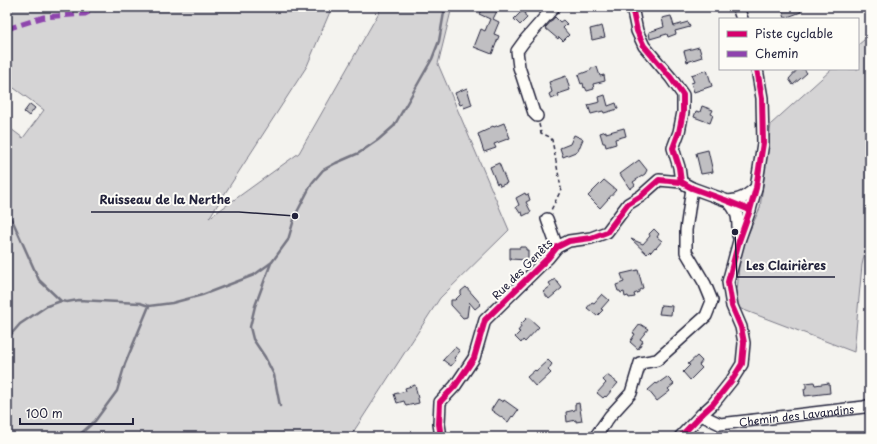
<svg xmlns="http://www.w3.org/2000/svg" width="877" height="444" font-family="'Playpen Sans',sans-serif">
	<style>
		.green { fill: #d5d4d5; stroke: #7c7b88 }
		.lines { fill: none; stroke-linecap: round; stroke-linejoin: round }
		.stream { stroke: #757582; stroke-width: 2.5 }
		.building { fill: #c0bfc2; stroke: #22223b }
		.minor-casing { stroke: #22223b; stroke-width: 14 }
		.path { stroke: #22223b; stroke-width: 1.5; stroke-dasharray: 4 3; stroke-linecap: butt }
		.minor { stroke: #fdfcf7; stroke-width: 11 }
		.quiet { stroke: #8e44ad; stroke-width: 5; stroke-dasharray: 10 5; stroke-linecap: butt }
		.cycleway-casing { stroke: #fdfcf7; stroke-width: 8 }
		.cycleway { stroke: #d6006c; stroke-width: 6 }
		.labels { text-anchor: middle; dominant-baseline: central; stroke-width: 4; stroke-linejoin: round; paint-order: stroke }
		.street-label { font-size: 11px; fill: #22223b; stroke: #fdfcf7 }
		.leader { fill: none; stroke: #22223b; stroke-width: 1.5 }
		.callout-dot { fill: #22223b; stroke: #fdfcf7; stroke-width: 1.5 }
		.callout-label { font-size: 12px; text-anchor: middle; font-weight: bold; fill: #22223b; stroke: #fdfcf7; stroke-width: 4; stroke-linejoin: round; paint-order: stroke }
	</style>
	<rect width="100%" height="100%" fill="#f4f3ef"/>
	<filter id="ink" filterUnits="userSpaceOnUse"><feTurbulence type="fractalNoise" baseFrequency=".025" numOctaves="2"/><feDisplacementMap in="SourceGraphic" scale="8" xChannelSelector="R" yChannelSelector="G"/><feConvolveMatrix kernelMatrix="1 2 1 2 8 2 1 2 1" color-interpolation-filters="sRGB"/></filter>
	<g filter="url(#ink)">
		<!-- green -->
		<path class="green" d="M7,7H332L307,66L209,218L299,153L382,7H452L438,64L509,230L440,298L350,437H7V126L23,138L44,110L7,83Z
			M870,35V230L862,265L854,352L736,307L740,252L760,208L771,124L832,69H858V45Z"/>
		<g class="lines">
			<!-- stream -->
			<path class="stream" d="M7,212L14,224L39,280L61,301L67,302L78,300L140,303L149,306L172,303L202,295L254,275L272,262L288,240L295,216L312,183L323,170L336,163L359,153L378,140L394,126L432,59L439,41L445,7
				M271,263L255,306L250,327L253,339L265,357L274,375L280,406
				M7,339L20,324L47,306L61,301
				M77,437L95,421L117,391L125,364L149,306"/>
		</g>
		<!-- building -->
		<path class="building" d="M483,7H494L498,9L493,19L499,22L494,34L499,36L492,54L474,47L481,29L485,31L490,19L479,14Z
			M781,7H799L801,12L785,18Z
			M524,9L525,15L527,18L520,25L514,19Z
			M671,16L674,26L688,22L690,27L675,31L676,34L668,37L667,34L650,39L649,32L664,27L662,18Z
			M555,17L560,22L563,20L567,24L563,28L569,35L563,41L559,37L558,39L545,28Z
			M602,26L605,37L592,40L590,29Z
			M699,47L702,57L687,62L684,51Z
			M597,67L600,76L604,75L605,81L593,84L594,89L587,91L585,87L584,88L583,83L581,84L578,75L591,70V68Z
			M798,69H804L807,73L793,85L789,79Z
			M707,70L712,86L694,92L691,83L694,82L691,75Z
			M566,76L570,90L558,94L559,96L551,99L549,94L552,92L549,82Z
			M467,88L472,105L464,108L463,104L460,105L455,93Z
			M605,95L608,106L616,103L618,109L604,113L603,111L591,114L588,105L600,102L599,97Z
			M30,104L35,108L29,116L24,112Z
			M702,106L713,110L711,114L713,115L710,123L694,117L696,111L700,112Z
			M504,123L510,138L494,144L496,148L484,152L478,134L489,129V128L493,126L494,127Z
			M624,128L626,136L615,139L616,144L606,147L605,143H603L600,133L606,131V133Z
			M574,135L583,139L578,151L563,157L560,148L570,144Z
			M708,150L713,172L701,174L696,153Z
			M639,160L647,170L645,174L633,182L635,185L630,189L620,174Z
			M499,163L507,183L500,186L499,183L497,184L490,167Z
			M604,180L616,190L600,208L588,196Z
			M525,193L526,195L528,194L530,200L526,202L531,212L523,216L522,212L520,213L516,207L519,205L516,198Z
			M654,229L659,234L657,237L662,241L656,248L655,247L651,252L650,251L647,254L631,239L643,244L650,236L649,234Z
			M520,247H526V250H528V260L510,259V248H520Z
			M638,270L643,288L639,290V292L634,294L635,297L629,298L628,296L625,297L624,292L621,293L620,291H618L616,285L624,282L621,274Z
			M555,279L562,288L549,299L543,292L551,286L549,283Z
			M466,287L481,304L475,309L469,302L467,317L463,318L451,305V300H455L461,294V291Z
			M602,294L609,300L601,309L603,310L597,316L587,308L592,302L594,303Z
			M661,305L672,306L671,315L659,314Z
			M528,317L539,327L525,342L523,340L521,343L515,337L520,332L518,331L521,327L520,325Z
			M640,324L648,329L640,339L643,341L638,349L630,342L635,334L633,333Z
			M455,347L460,351L454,358L456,360L451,366L443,360Z
			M697,356L702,361L699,365L702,368L690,380L683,372L690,365L688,364Z
			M548,360L552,364L548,370L551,373L536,387L527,377L535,370L536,371Z
			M607,375L618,383L606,397L605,396L603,398L597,393L606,383L603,380Z
			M667,377L674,384L668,389L670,391L657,401L648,390L656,383L657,384Z
			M814,382L815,385L829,383L830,393L805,396L804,389L806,388V383Z
			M415,385L419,403L406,406L404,401L397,403L394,394L406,391L405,388Z
			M498,399L503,402L504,400L518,410L513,417L512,416L508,422L491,410Z
			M579,403L582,421L576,422V420L567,422L566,412L575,410V404Z"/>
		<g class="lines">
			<defs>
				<g id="minor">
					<path d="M632,7L637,31L644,46L671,78L683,95V112L679,132L673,148L679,167L681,182"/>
					<path d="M738,7L742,19"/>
					<path d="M537,116L534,113L519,67L517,51L525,40L554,7"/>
					<path d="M728,201C739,213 738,219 738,235"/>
					<path d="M728,201C742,200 746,196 756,188"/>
					<path d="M547,219L557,247"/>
					<path id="s1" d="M701,415L720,424L864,407L870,405"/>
					<path d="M441,437L439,424L440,402L455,386L474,358L485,320L548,258L557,247L569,241L591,238L607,232L628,204L641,196L659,180L681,182L692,188L725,200L750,210"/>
					<path d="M595,437L610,416L631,393L640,363L657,360L706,316L712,301L705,284L686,252V230L692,188"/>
					<path d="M680,437L701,415L713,404L732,380L742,364L744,343L741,327L732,306L728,282L739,241L750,210L756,188L763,143L762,98L757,69"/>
				</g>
			</defs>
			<!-- minor casing -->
			<use href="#minor" class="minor-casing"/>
			<!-- path -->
			<path class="path" d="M539,124L541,133L550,137L552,140L561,188L560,192L551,210"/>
			<!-- minor -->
			<use href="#minor" class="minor"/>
			<!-- quiet -->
			<path class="quiet" d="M7,29L44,17L85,14L99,7"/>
			<defs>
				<path id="cycleway" d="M632,7L637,31L644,46L671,78L683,95V112L679,132L673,148L679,167L681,182
					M441,437L439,424L440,402L455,386L474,358L485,320L548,258L557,247L569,241L591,238L607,232L628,204L641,196L659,180L681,182L692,188L725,200L750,210
					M680,437L701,415L713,404L732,380L742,364L744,343L741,327L732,306L728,282L739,241L750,210L756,188L763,143L762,98L757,69"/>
			</defs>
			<!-- cycleway casing -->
			<use href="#cycleway" class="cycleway-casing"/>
			<!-- cycleway -->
			<use href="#cycleway" class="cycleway"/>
		</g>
	</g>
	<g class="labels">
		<!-- street labels -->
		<g class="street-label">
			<text transform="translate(522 269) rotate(-45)">Rue des Genêts</text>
			<text stroke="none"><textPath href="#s1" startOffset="98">Chemin des Lavandins</textPath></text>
		</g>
	</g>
	<!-- callouts -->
	<path class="leader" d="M295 216L239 212H91M735 232L737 277H835"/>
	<g class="callout-dot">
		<circle cx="295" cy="216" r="4"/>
		<circle cx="735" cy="232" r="4"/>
	</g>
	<g class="callout-label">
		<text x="165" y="204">Ruisseau de la Nerthe</text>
		<text x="786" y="270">Les Clairières</text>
	</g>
	<!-- margin -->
	<rect width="877" height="444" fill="none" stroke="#fdfcf7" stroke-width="24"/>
	<rect x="12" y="12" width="853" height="420" fill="none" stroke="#22223b" stroke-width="1.5" filter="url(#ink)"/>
	<!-- legend -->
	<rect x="719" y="18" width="140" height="52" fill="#fdfcf7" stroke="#a5a5ac"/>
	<rect x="727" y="31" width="20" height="6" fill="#d6006c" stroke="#a5a5ac"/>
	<text x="755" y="38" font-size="12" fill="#22223b">Piste cyclable</text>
	<rect x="727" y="51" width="20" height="6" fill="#8e44ad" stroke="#a5a5ac"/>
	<text x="755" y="58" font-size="12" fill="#22223b">Chemin</text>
	<!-- scale -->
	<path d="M20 418v6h113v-6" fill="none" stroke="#22223b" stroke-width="2"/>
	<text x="26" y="418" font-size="12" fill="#22223b" stroke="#fdfcf7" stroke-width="3" paint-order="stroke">100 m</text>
</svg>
